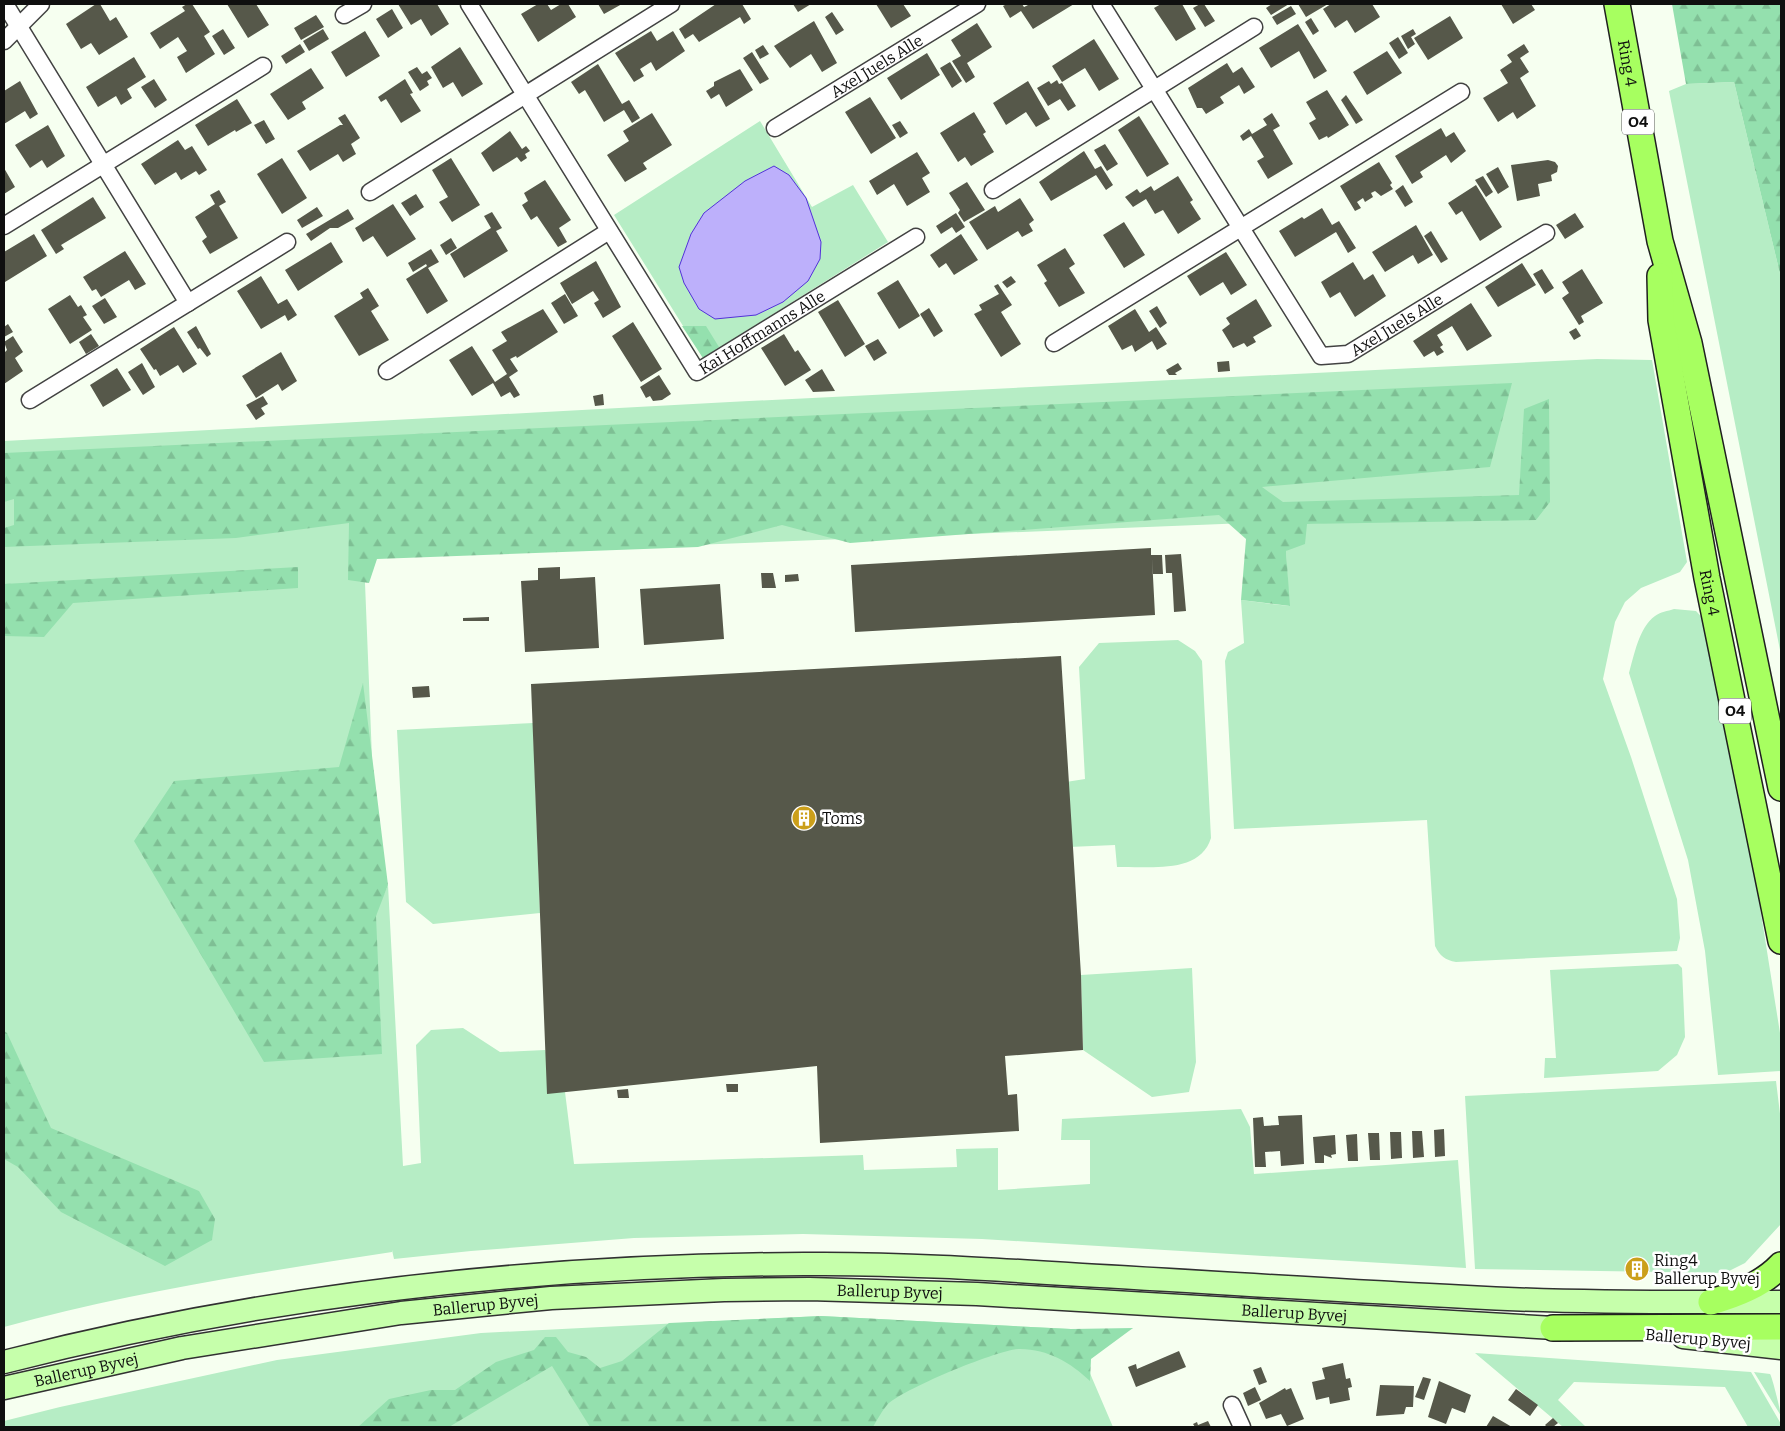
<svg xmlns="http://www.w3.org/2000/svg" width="1785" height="1431" font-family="Bitter,serif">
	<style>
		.grass { fill: #b6edc5 }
		.forest { fill: url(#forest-firs) }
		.water { fill: #bdb0fb; stroke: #5231d9 }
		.building { fill: #56584a }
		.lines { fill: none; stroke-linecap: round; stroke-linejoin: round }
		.street-casing { stroke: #424242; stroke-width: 19 }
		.secondary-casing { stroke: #313131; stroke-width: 25 }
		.primary-casing { stroke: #202020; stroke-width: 28 }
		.street { stroke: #fff; stroke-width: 16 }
		.secondary { stroke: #c6ffab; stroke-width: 22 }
		.primary { stroke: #a7ff60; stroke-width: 25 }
		.labels { text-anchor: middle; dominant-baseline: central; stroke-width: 5; stroke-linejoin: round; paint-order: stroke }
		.shield { fill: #fff; stroke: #575757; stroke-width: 1 }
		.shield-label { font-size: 15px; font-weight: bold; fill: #0f0f0f }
		.street-label { font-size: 16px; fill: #0f0f0f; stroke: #fff }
		.poi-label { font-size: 16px; fill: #0f0f0f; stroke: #fff; text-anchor: start }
	</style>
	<defs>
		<pattern id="forest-firs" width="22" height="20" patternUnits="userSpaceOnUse" patternTransform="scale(1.25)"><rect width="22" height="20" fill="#94e0ae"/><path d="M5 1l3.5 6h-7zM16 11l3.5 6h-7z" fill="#7ebf94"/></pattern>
	</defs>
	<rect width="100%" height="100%" fill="#f6fff0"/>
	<!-- grass -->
	<path class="grass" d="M1734,82L1781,278V655L1669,91L1686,84Z
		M760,121L812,207L853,185L888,242L703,358L614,215Z
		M1597,359L1652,360L1687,562L1680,572L1641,588L1625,602L1615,622L1603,679L1631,757L1677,899L1680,938L1677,951L1456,962C1445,960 1440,956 1435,946L1427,820L1234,829L1225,661L1228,652L1244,643L1241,600L1289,606L1286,551L1306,524L1501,513L364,558L378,908L388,885L403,1166L421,1163L416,1045L431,1030L463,1028L500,1052L545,1050L565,1092L574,1164L863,1155L864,1170L957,1167L956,1149L998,1148V1190L1090,1184V1140H1061L1062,1119L1241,1109L1250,1127L1254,1174L1458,1160L1466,1268L982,1239L803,1234L634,1238L471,1251L394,1259L392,1250V1252C262,1272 131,1292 4,1327V441L730,402Z
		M1674,609L1696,611L1710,626L1739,775L1780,1033L1781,1071L1718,1075L1705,951L1688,860L1629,673C1634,656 1639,627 1655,616C1660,612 1668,611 1674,609Z
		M1178,640L1195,651L1202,661L1211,838C1200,875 1147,866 1117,867L1115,845L1069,847L1066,782L1085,779L1079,667L1099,643Z
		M533,723L540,913L433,924L406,902L397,730Z
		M1678,964L1682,968L1685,1037L1677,1055L1658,1071L1544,1078L1545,1058H1556L1550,970Z
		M1192,968L1196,1062L1189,1092L1152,1097L1083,1050L1081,975Z
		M1776,1081L1781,1122V1224L1745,1263L1725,1273L1475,1269L1465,1096Z
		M821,1316L1071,1329L1113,1427H4V1421L60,1407L277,1360L481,1333Z
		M1475,1353L1751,1372L1781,1424L1779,1427H1748L1725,1387L1574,1382L1558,1400L1586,1427H1563Z
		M1754,1372L1770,1374C1772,1376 1781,1413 1781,1416Z"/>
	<!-- forest -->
	<path class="forest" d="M1672,4H1781V278L1734,82L1686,84Z
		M682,326H706L719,347L703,358Z
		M1512,383L1490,467L1262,487L1283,502L1519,495L1524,409L1549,399L1550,502L1536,520L1307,524L1305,544L1286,551L1290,606L1241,600L1246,539L1219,515L850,543L782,525L698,547L377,559L369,583L348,580L349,523L236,538L4,547V528L14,525V499L4,502V453Z
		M298,567V588L73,603L44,637L4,636V584Z
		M363,683L388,885L376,916L382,1054L264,1062L134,841L174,781L339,767Z
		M4,1031L7,1033L51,1128L199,1191L215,1219L212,1240L165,1266L61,1212L18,1167L4,1159Z
		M821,1316L1071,1329L1133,1328L1091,1359L1090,1381C1071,1363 1048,1349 1020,1349C999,1349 901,1390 887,1405C882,1411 877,1420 873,1427H590L552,1366L449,1427H358L389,1399L431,1390H455L496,1362L534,1350L545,1337H556L568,1352L586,1357L600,1368L622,1361L669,1323Z"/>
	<!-- water -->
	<path class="water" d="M774,166L789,175L806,198L821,242L820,259L808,281L783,302L756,315L715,319L699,309L684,283L679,267L691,234L704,213L745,181Z"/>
	<!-- building -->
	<path class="building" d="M96,4H100L110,21L116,17L128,37L99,55L91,43L81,49L66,24Z
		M187,4H192L210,32L204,36L215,54L186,73L177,57L187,51L178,37L160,49L150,33L185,11L182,7Z
		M227,4H256L269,25L248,38Z
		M398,4H437L449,24L431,36L421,19L411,25Z
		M538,4H547L551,10L561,4H568L576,17L538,42L521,14Z
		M598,4H622L604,14Z
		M716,4H742L751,19L744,24L740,17L699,42L693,34L685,39L679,29Z
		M793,4H811L798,12Z
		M876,4H903L911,16L891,28Z
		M1007,4H1022L1024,7L1030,4H1074L1033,29L1021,11L1010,18L1003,6Z
		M1161,4H1182L1196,29L1176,41L1154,8Z
		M1200,4H1204L1215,21L1205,27L1193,8Z
		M1272,4H1289L1271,15L1266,8Z
		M1298,4H1328L1306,17Z
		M1331,4H1372L1380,17L1355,33L1347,20L1335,28L1323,9Z
		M1501,4H1531L1535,10L1513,24Z
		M1291,6L1296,14L1277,25L1272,17Z
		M392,9L403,28L388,38L376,19Z
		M832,12L844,30L836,35L825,17Z
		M316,15L324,27L301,40L294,28Z
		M1450,16L1463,38L1428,60L1414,38Z
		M1311,18L1319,31L1313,35L1305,22Z
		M814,21L837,63L822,72L811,54L790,68L774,46Z
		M977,23L992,47L967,63L975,77L966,83L952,61L961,56L951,40Z
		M1298,24L1327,71L1314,79L1299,51L1271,68L1259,48Z
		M223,29L235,48L224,55L212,36Z
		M323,29L329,39L309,51L303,41Z
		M1413,29L1416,34L1411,37L1415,44L1408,49L1401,36Z
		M365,31L380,56L346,77L331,52Z
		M651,31L657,41L673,31L685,51L656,71L651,62L640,69L644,76L634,82L615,53Z
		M1398,37L1408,53L1399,59L1389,43Z
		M1094,39L1119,79L1099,91L1085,68L1062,82L1052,66Z
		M300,44L305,52L286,64L281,56Z
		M1524,44L1529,52L1520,58L1529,72L1520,78L1536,106L1517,119L1513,112L1498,122L1483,98L1508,83L1500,70L1512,62L1507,55Z
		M763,45L769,54L760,59L755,50Z
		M460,47L483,84L462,97L453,82L443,88L431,67Z
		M1387,51L1402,73L1367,95L1353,72Z
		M752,52L769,79L760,84L743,58Z
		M927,53L940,75L901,100L887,78Z
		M134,57L146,77L127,89L132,98L121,105L116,96L98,107L86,87Z
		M950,62L962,81L952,88L940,68Z
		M1227,63L1233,73L1242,67L1255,87L1244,94L1239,85L1220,97L1224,103L1206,114L1202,108H1197L1188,88Z
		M598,64L622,104L629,100L640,118L632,123L624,110L604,122L585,90L579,94L571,82Z
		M417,67L422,74L427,71L432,78L427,81L429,85L420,91L408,72Z
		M311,68L324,88L302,102L306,109L288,120L270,94Z
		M740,69L753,90L726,107L719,94L711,99L706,91L714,86V82Z
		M154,79L167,100L155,108L141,87Z
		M405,79L413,93L410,94L421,111L401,123L386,99L381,102L378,97Z
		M1057,80L1059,84L1062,83L1076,106L1068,111L1060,99L1048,106L1037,88L1049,81L1051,84Z
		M20,81L38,114L30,119L25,111L4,124V91Z
		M1028,81L1050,119L1036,127L1026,112L1006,125L993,103Z
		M1327,90L1349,125L1328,138L1327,136L1319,140L1309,123L1316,119L1306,102Z
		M1346,95L1363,120L1356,124L1341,100Z
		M870,97L896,138L871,154L845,112Z
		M237,99L252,123L236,132L235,130L208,146L195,125Z
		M974,112L986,132L983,134L994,152L971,166L965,157L958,162L940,133Z
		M652,113L672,145L643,163L647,169L625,182L607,155L629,141L623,131Z
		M1272,113L1280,126L1273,130L1293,164L1268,179L1257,161L1264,157L1251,136L1243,141L1240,136L1249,129L1252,134L1267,125L1263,119Z
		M345,114L360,138L351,144L356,154L343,162L338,154L310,171L297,151L340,125H343L338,118Z
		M1139,116L1169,164L1147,177L1118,130Z
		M264,120L275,139L266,144L254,125Z
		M900,121L908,133L900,138L892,125Z
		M48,125L65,156L47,168L42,160L30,168L15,145Z
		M1441,128L1446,137L1454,132L1466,151L1451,163L1446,155L1420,172L1423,177L1412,184L1395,156Z
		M510,131L522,149L526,146L530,151L525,154L527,158L521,162L517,157L493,172L481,153Z
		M178,140L185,150L192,146L207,170L199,175L196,171L181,180L176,172L155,185L141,164Z
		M1105,144L1118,164L1107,171L1094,150Z
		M1084,151L1095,169L1101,166L1113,185L1106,190L1096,175L1051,201L1039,182Z
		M917,152L930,173L922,178L930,192L907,206L894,184L877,195L869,181Z
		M282,158L307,198L282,214L257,174Z
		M451,158L480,205L452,222L439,202L448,197L432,170Z
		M1548,160L1555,162L1558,166L1557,172L1551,175L1552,181L1538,184L1540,196L1517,201L1511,165Z
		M1379,162L1392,183L1390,185L1393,189L1381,196L1375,191L1371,193L1373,197L1365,202L1363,198L1357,202L1361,208L1355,211L1340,186Z
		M1498,167L1509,187L1498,194L1486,174Z
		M4,168L15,187L4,194Z
		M1178,176L1193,200L1190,202L1201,219L1178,234L1163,210L1155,214L1146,199L1133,207L1125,197L1137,189L1140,193L1151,186L1154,191Z
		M1483,176L1493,192L1486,197L1475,180Z
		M545,180L571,220L559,228L567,242L558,247L537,216L531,220L522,205L528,201L524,193Z
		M967,182L985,210L964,222L958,213L960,210L949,193Z
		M1403,185L1413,202L1405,207L1395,191Z
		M1476,185L1502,227L1480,241L1462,211L1456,215L1448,203Z
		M219,190L226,202L219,206L238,238L210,254L202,241L207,237L195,217L215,204L210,195Z
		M416,194L424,207L410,216L401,203Z
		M93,197L106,218L61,245L64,249L56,254L41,230Z
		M1020,198L1034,220L1029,224L1033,231L1022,237L1018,231L987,250L969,222L995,206L998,212Z
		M393,204L416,239L387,257L373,236L363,242L355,228Z
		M317,207L323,216L302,228L297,220Z
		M1322,208L1332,225L1339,221L1356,248L1348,253L1336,232L1295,257L1279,231L1302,217L1304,219Z
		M348,209L354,219L338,228H330L311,241L306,234Z
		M492,212L502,228L496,231L508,251L464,278L450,254L491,228L484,216Z
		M956,213L965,227L956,233L952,227L941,234L936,226Z
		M1575,213L1584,227L1565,239L1556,225Z
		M1124,222L1145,255L1124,268L1103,235Z
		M1416,225L1433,255L1418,264L1413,255L1385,272L1372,252Z
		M1431,231L1448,259L1441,263L1424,236Z
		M34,234L47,256L5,282L4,252Z
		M961,234L978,260L954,275L946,263L939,268L930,255Z
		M451,238L457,248L446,255L440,245Z
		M331,242L343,262L298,291L285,270Z
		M1065,248L1075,264L1069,268L1085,293L1059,307L1044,283L1047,281L1037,265Z
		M431,249L439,262L428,268L448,301L427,314L406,279L427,266L426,264L413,272L408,263Z
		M125,251L146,284L135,290L129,280L101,297L96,289L92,291L83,277Z
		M1226,252L1247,285L1231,295L1223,282L1200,296L1187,276Z
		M596,261L621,307L603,318L594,303L599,300L593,291L572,304L560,283Z
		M1353,262L1364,280L1373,274L1386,296L1355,317L1340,292L1330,298L1321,282Z
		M1522,263L1536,285L1498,307L1485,287Z
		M1542,269L1554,288L1545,294L1533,274Z
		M1582,269L1603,303L1581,316L1584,322L1579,325L1562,298L1569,293L1562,282Z
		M261,276L278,304L287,299L297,315L288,321L285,315L261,329L237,291Z
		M1011,276L1016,282L1007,288L1002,282Z
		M898,280L920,316L899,329L877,293Z
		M998,284L1012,305L1001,312L1021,344L1001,357L974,314L982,310L979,305L999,294L994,286Z
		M368,288L379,306L371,311L389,340L359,356L334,316L363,298L360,293Z
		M565,294L578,316L564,324L551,303Z
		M70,295L78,307L81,305L87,315L83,317L92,330L70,344L48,309Z
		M105,298L117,317L104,324L92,306Z
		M1256,299L1272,326L1253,337L1256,342L1247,347L1244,343L1233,348L1222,330L1230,324L1226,318Z
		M838,300L865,344L845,357L818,312Z
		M1471,303L1492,336L1467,351L1452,326L1437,335L1443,345L1440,347L1444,352L1437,356L1434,351L1424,357L1413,341Z
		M1157,306L1167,323L1160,328L1149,311Z
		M929,308L943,331L934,337L920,314Z
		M543,309L558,332L517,358L516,356L510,359L518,371L509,377L520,395L514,398L510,392L501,397L493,383L472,396L449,360L472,346L495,382L507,374L492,350L507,341L501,332Z
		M1135,309L1149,332L1156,327L1167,344L1157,350L1152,341L1135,352L1132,345L1122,350L1108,326Z
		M633,322L662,369L641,382L612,336Z
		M8,324L13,332L4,337V327Z
		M196,326L211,354L207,357L200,348L198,349L187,332Z
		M174,327L197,364L183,373L178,365L160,376L156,369L154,370L140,349Z
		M1576,328L1581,336L1574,340L1569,332Z
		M91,334L99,346L86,354L79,342Z
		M784,334L795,352L798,350L811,370L785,386L761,348Z
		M13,336L23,352L15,358L23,371L4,384V353L7,350L4,342Z
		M878,339L887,353L874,361L865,346Z
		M281,352L297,381L282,391L278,384L256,398L242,376Z
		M1229,361L1230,371L1218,372L1217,362Z
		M142,363L155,387L143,395L128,372Z
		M1178,363L1182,369L1175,373L1177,375H1169L1166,370Z
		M117,368L131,390L103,407L90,385Z
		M822,369L835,391L813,392L805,380Z
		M659,375L671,394L662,400L653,401L650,396L646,398L640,387Z
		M603,394L604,405L595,406L593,396Z
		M263,396L268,404L261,408L265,414L256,420L246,405Z
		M1151,548V555H1162L1163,574H1153L1152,558L1155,615L855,632L851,565Z
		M1181,554L1186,611L1174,612L1172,573H1166L1165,555Z
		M560,567V579L595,577L599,648L525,652L521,581L538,580V568Z
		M761,573H773L776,588H762Z
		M798,574L799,581L785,582V575Z
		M720,584L724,639L644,645L640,589Z
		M489,617V621H463V618Z
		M1061,656L1081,975L1083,1050L1005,1056L1008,1095L1017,1094L1019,1131L820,1143L817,1066L547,1094L531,684Z
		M429,686L430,697L413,698L412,687Z
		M726,1084H738V1092H727Z
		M628,1089L629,1098H618L617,1090Z
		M1302,1115L1304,1164L1281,1166L1280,1151L1265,1152L1266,1167H1255L1253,1118L1263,1117L1264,1126L1279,1125L1278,1116Z
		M1444,1129L1445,1156L1435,1157L1434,1130Z
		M1412,1131H1422L1424,1157L1413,1158Z
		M1390,1132H1401L1402,1158L1391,1159Z
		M1368,1133H1379L1380,1160H1370Z
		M1357,1134L1358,1161H1348L1346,1135Z
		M1335,1135L1336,1154L1331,1155L1332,1158L1324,1155V1163H1315L1313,1137Z
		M1179,1351L1186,1367L1136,1387L1128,1367L1136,1364L1137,1369Z
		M1343,1363L1346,1379L1350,1378L1352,1387L1348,1388L1350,1400L1330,1404L1329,1397L1316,1400L1312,1382L1325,1379L1322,1368Z
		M1261,1367L1267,1382L1259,1385L1253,1370Z
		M1423,1377L1431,1379L1424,1400L1415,1397Z
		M1439,1381L1471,1395L1465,1413L1452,1408L1446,1424L1428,1417Z
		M1380,1385L1414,1386L1413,1407H1406L1404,1414L1376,1416Z
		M1255,1387L1261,1400L1248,1406L1243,1393Z
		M1285,1388L1286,1390L1291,1388L1304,1419L1287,1426L1281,1414L1266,1419L1259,1403Z
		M1516,1389L1538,1405L1530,1416L1508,1400Z
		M1493,1416L1512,1427H1486Z
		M1553,1418L1558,1423L1553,1427H1547L1545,1425Z
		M1208,1421L1211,1427H1195L1193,1424L1197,1422L1198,1425Z"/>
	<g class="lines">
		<defs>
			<g id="street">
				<path d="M5,4L188,303"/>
				<path id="s1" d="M469,4L697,372L916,237"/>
				<path id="s2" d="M1101,4L1321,356L1348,354L1546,233"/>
				<path d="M344,15L363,4"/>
				<path d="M4,41L41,4"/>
				<path id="s3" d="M775,128L977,4"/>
				<path d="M993,190L1254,27"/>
				<path d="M370,192L671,4"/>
				<path d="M4,226L263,66"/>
				<path d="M1054,343L1461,92"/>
				<path d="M387,371L609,231"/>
				<path d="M30,400L287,242"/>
				<path d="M1232,1405L1242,1427"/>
			</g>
			<g id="secondary">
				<path d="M1683,1337L1781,1348"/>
				<path d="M4,1362C264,1295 535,1265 804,1264C896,1263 989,1269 1082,1275C1210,1282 1339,1291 1467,1297C1572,1303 1677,1302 1781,1302"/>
				<path id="s4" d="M4,1388L182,1348L401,1313L551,1298L724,1290L809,1289L977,1294L1571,1329"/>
			</g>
			<g id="primary">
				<path id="s5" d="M1617,4L1660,241L1689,343L1781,788"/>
				<path id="s6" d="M1660,276L1661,320L1707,578L1781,941"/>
				<path d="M1711,1302C1736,1295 1762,1285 1781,1265"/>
				<path d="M1553,1328L1781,1327"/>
			</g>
		</defs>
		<!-- street casing -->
		<use href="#street" class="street-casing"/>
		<!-- secondary casing -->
		<use href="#secondary" class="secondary-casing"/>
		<!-- primary casing -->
		<use href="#primary" class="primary-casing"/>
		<!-- street -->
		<use href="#street" class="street"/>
		<!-- secondary -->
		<use href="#secondary" class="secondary"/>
		<!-- primary -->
		<use href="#primary" class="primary"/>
	</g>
	<!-- icons -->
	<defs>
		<symbol id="building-disc" viewBox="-11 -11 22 22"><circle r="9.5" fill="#cb9f1a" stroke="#fff"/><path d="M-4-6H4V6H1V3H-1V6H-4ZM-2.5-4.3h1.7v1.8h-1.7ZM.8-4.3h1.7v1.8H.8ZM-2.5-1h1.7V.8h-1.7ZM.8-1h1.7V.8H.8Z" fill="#fff"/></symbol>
	</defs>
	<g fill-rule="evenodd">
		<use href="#building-disc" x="790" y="804" width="28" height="28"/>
		<use href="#building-disc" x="1623" y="1255" width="28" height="28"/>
	</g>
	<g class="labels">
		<!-- shield labels -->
		<g class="shield">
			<rect x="1622" y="109.5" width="32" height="25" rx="4"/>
			<rect x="1719" y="698.5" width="32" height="25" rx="4"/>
		</g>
		<g class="shield-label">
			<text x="1638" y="122">O4</text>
			<text x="1735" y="711">O4</text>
		</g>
		<!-- street labels -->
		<g class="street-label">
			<text stroke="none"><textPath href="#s5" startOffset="60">Ring 4</textPath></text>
			<text stroke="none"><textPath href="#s3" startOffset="119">Axel Juels Alle</textPath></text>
			<text stroke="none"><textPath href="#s2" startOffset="499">Axel Juels Alle</textPath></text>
			<text stroke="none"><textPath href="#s1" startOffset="509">Kai Hoffmanns Alle</textPath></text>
			<text stroke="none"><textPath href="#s6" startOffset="321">Ring 4</textPath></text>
			<text stroke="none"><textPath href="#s4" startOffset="894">Ballerup Byvej</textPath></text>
			<text stroke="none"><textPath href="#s4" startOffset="489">Ballerup Byvej</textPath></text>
			<text stroke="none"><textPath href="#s4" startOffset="1299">Ballerup Byvej</textPath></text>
			<text transform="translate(1698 1339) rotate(5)">Ballerup Byvej</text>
			<text stroke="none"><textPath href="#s4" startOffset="84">Ballerup Byvej</textPath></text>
		</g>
		<!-- poi labels -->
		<g class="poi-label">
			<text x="822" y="818">Toms</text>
			<text x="1654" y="1260">Ring4<tspan x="1654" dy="18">Ballerup Byvej</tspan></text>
		</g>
	</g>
	<!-- border -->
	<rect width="1785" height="1431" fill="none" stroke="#0f0f0f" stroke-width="10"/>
</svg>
